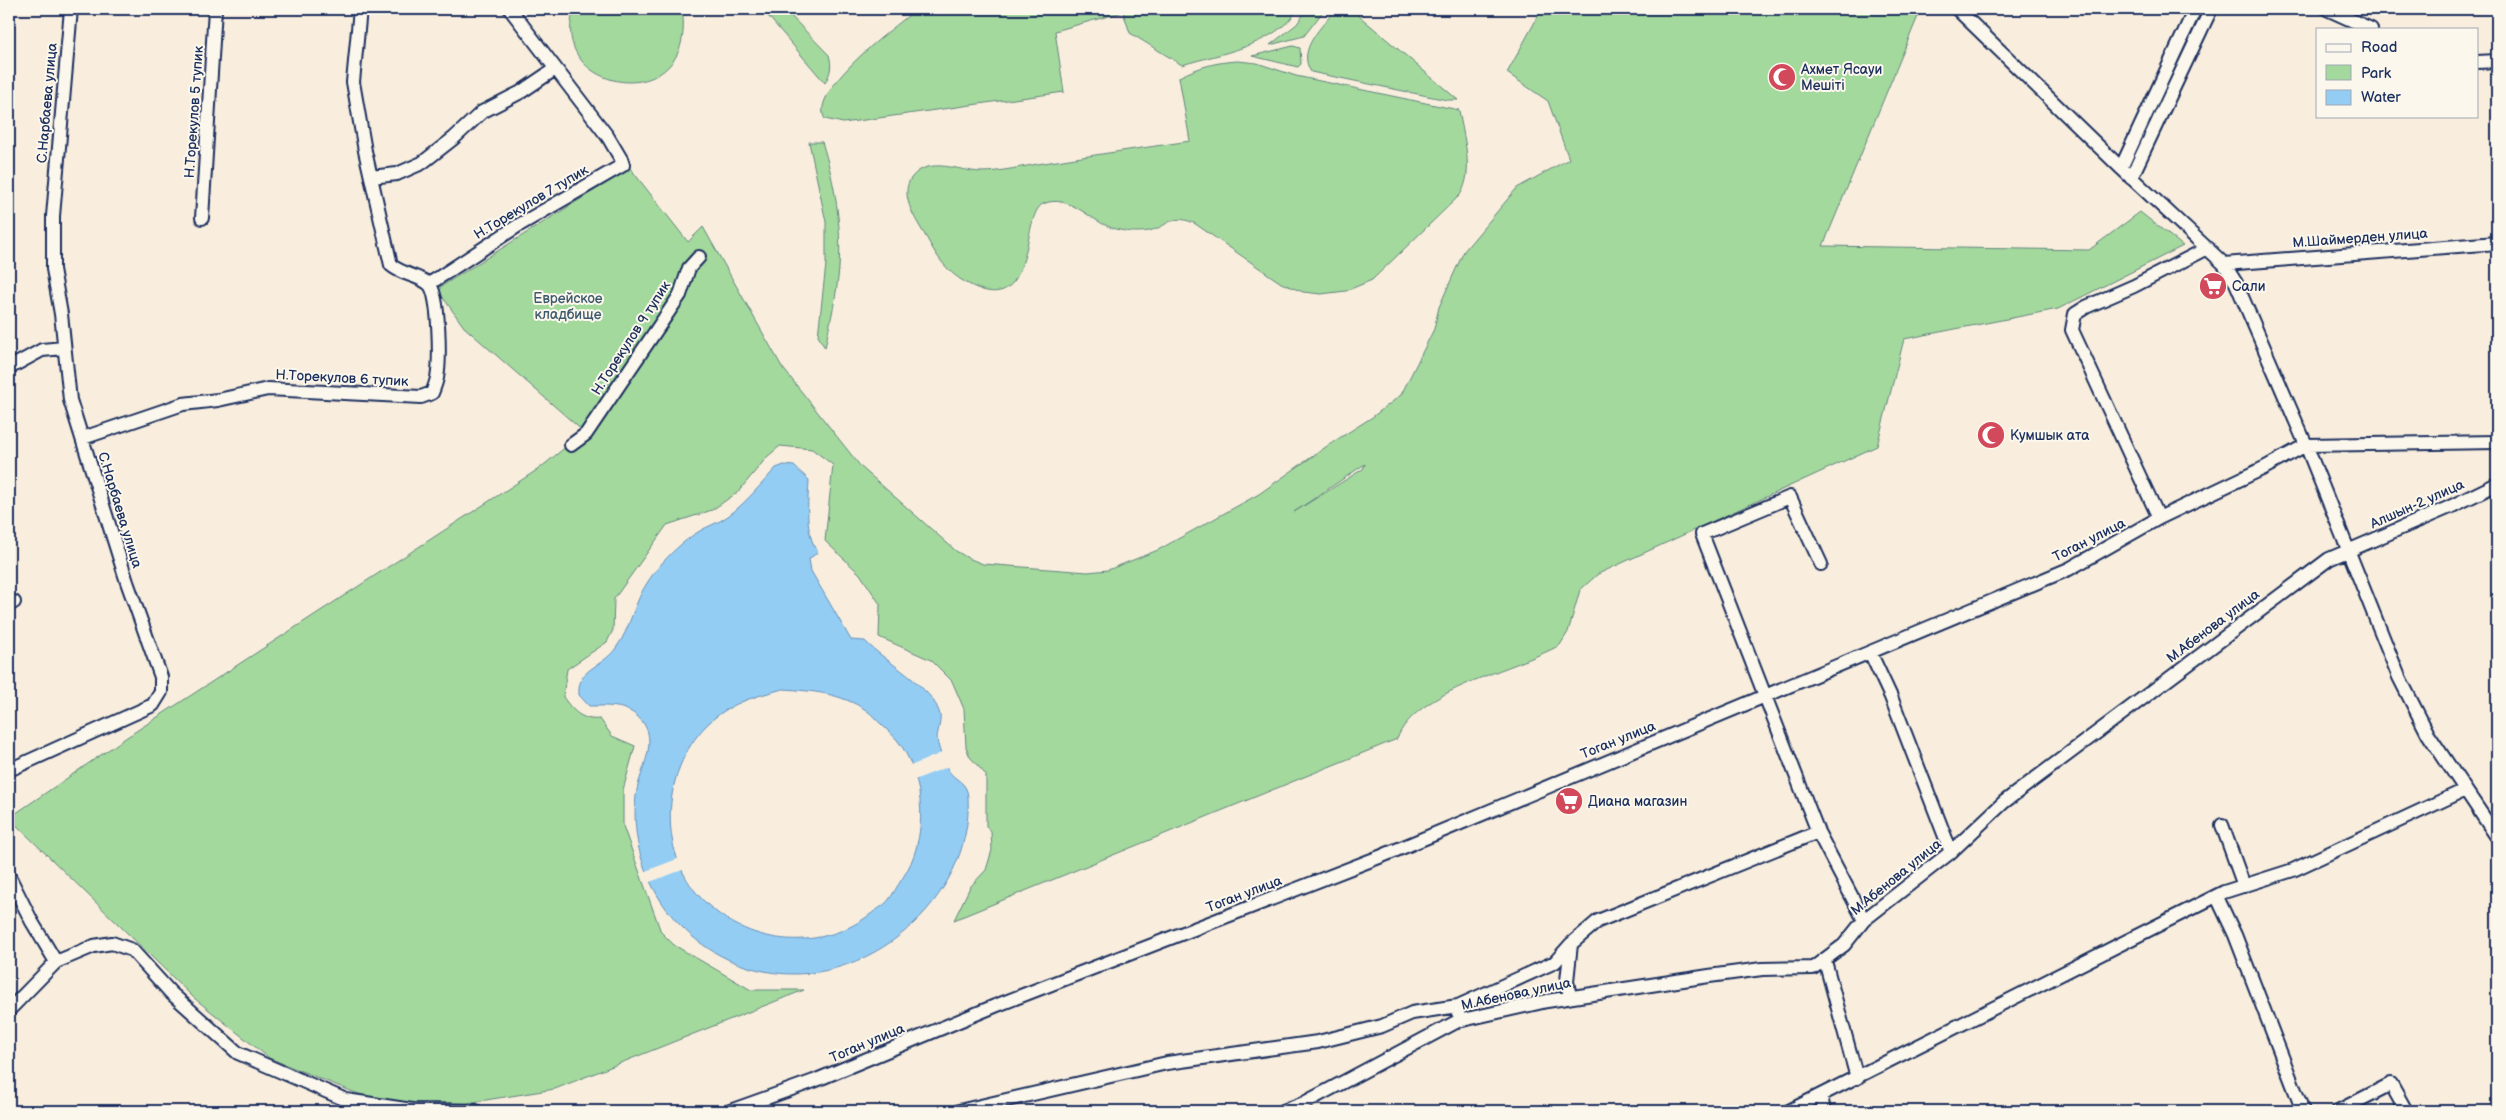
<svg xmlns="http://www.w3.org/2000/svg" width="2506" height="1120" font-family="'Balsamiq Sans',sans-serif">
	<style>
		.green { fill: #a4d99d; stroke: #60847e; fill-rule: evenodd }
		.water { fill: #94cdf4; stroke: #648eb8; fill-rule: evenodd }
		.pier { fill: #f9eedd }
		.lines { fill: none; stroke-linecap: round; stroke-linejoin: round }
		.minor-casing { stroke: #1b2f5e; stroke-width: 16 }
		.minor { stroke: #fbf7ec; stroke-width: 12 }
		.labels { text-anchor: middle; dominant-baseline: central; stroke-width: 4; stroke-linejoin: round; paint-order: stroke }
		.poi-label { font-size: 14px; fill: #1b2f5e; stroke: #fbf7ec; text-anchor: start }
		.street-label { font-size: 14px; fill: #1b2f5e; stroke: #fbf7ec }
		.park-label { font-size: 14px; fill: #3d5a6e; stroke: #fbf7ec }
	</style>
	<rect width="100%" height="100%" fill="#f9eedd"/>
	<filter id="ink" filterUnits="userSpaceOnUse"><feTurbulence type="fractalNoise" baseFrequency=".02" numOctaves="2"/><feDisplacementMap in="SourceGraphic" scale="10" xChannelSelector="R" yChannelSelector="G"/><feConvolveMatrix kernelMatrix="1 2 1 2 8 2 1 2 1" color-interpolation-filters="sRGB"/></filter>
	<g filter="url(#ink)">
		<!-- green -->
		<path class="green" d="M574,9H682C699,117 546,95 574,9Z
			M762,9H784L829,55C832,66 831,72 825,83Z
			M917,9H1298C1275,46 1221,53 1182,65L1130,33L1123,12L1055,31L1064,92L843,123L825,119C807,91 897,25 917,9Z
			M1307,9H1325L1304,36L1270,45L1297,24Z
			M1336,9H1351L1458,100H1447L1311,72C1296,49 1323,26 1336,9Z
			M1542,9H1637L1638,14L1640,9H1921L1823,246L2089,250L2140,212L2183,246L2058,309L1904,339L1877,446L1598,574L1580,590L1568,632L1560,645C1515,670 1415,690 1397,739L954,920L970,887L986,870L992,850L991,832L986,826V775L970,757L966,747L964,709L952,681L931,660L879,637L880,604L860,574L825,541L833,465L812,449L780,446L767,457L738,492L712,510L667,525L614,599L613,630L607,642L567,669L563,697C573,711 582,721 600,719L612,736L635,746L623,790V826L661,932L674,945L751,990H804L555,1089L467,1103H387L356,1093L269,1058L194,998L9,818L127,737L540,468L584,432L464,327L437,289L630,168L688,242L703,227L782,367L861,467L956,551L968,558L983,564L1088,572L1108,570L1158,550L1259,494L1330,444L1371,418L1401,395L1434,329L1439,307L1464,251L1517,188L1569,159L1548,101L1507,73ZM1365,464L1363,469L1294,512Z
			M1293,46L1300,48L1301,64L1298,67L1252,56Z
			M1238,61L1257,63L1296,76L1459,110C1463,136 1475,171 1460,195L1372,280L1346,291L1321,294L1303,292L1281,283L1194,223C1170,213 1170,226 1149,231C1137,233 1127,232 1116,229C1092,224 1070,192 1043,204C1021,214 1036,312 977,288C953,278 941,264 929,242C919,224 897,196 912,177C929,156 959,171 981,172C1001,172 1024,166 1044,163C1093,155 1142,148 1190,141L1179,77C1199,67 1216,62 1238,61Z
			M809,142H822C835,183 842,225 839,268C837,295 830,322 825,348L818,336L826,264V222Z"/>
		<!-- water -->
		<path class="water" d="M784,465L794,466L809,480C808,502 804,533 818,552L809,559L811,571L851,640L865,641C885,662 934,687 940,715C941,722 938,730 937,737C937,746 944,762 948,770C955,781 967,781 968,797C974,900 864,992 764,971C683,955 627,879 636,796C638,774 658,745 644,724C630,704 611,706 589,706L579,695C577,667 601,669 616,648C631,628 634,601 649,580C660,563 680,543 698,532C707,526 719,523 728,516C746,503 761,484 776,468ZM783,689C813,691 840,693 866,710C872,714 876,720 881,724C886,729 893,735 898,741C926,778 929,840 902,879C897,886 893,895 887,902C882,907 874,911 868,916C817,953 746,945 702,899C655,851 662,765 711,721C732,702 757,696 783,689Z"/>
		<!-- pier -->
		<path class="pier" d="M944,752L950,766L914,780L908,767Z
			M680,858L685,869L647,883L643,872Z"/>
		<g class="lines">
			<defs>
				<path id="minor" d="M1957,9L2121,168L2224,264L2236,283L2306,445L2399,677L2428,734L2497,837
					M2327,9L2371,29
					M2477,62L2497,61
					M2121,168L2195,9
					M371,177L397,174L422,163L454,138L482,112L521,92L555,69
					M2131,178L2211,9
					M202,218L215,9
					M2224,264L2497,243
					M429,284L519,225L623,165L621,159L608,137L510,9
					M9,368L42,350L64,348
					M83,438L183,404L218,400L268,389L421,397L432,393C434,388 436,383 437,378C440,362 440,294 429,284C418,275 402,275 391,265L365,151L353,82L360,9
					M571,445L586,434L680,295L689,268L699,257
					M2159,518L2264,468L2306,445L2497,442
					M1821,564L1790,497L1702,534L1818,832L1864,920
					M9,605L14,602
					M1870,652L1891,697L1951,852
					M9,770L153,705L161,692V677L127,582L70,400L61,314L53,269V216L71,9
					M2222,825L2244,886
					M9,876L32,922L56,962L94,946L112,943L132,950L171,993L238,1053L346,1100L412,1110L476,1111
					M2217,897L2235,935L2303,1111
					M1825,961L1857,1078
					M1570,997L1567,981L1571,944
					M9,1010L56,962
					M1458,1013V1006L1555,962L1571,944L1598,921L1818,832
					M1821,1096L1824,1111
					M730,1111L814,1081L995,1006L1382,856L2069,569L2159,518L2072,330L2075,314L2086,307L2134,286L2208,248
					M959,1111L1167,1063L1318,1042L1382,1026L1412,1013L1458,1006
					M1283,1111L1304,1103L1458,1021L1547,1001L1709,976L1762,969L1813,968L1844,945L1864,920L1951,852L2004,802L2329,559L2450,507L2497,484
					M1789,1111L2224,892L2293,870L2465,790
					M2338,1111L2391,1084L2406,1111"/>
			</defs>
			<!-- minor casing -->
			<use href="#minor" class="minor-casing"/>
			<!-- minor -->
			<use href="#minor" class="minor"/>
		</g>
	</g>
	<!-- icons -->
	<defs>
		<symbol id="mosque-disc" viewBox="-11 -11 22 22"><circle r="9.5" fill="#d1495b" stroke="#fbf7ec"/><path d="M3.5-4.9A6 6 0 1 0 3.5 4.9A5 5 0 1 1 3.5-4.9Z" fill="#fff"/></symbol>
		<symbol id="supermarket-disc" viewBox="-11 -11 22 22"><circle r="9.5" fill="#d1495b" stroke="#fbf7ec"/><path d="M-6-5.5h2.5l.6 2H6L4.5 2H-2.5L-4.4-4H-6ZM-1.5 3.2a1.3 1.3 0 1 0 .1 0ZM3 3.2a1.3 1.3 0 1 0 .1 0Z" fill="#fff"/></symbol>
	</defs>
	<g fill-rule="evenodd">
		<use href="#mosque-disc" x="1766" y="61" width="32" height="32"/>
		<use href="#supermarket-disc" x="2197" y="270" width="32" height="32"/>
		<use href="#mosque-disc" x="1975" y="419" width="32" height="32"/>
		<use href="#supermarket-disc" x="1553" y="785" width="32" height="32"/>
	</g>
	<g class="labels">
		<!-- poi labels -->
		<g class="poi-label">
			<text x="1801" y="69">Ахмет Ясауи<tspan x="1801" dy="16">Мешіті</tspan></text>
			<text x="2232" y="286">Сали</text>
			<text x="2010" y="435">Кумшык ата</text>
			<text x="1588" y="801">Диана магазин</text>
		</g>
		<!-- street labels -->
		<g class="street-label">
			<text transform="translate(47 103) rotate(-85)">С.Нарбаева улица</text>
			<text transform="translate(194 112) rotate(-86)">Н.Торекулов 5 тупик</text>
			<text transform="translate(531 202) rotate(-31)">Н.Торекулов 7 тупик</text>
			<text transform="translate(2360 238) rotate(-4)">М.Шаймерден улица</text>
			<text transform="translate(631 338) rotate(-57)">Н.Торекулов 9 тупик</text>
			<text transform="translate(342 378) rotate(3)">Н.Торекулов 6 тупик</text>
			<text transform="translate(2417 504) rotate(-24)">Алшын-2 улица</text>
			<text transform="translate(120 510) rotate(73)">С.Нарбаева улица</text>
			<text transform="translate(2089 540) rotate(-27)">Тоган улица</text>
			<text transform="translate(2213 626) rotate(-37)">М.Абенова улица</text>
			<text transform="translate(1618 740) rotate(-22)">Тоган улица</text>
			<text transform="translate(1896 877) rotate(-39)">М.Абенова улица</text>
			<text transform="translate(1244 894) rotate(-21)">Тоган улица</text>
			<text transform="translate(1516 994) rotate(-12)">М.Абенова улица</text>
			<text transform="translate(867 1043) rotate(-23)">Тоган улица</text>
		</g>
		<!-- park labels -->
		<g class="park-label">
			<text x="568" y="298">Еврейское<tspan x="568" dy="16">кладбище</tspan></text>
		</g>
	</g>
	<!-- margin -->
	<rect width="2506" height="1120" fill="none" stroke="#fbf7ec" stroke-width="30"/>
	<rect x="15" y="15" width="2476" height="1090" fill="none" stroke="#1b2f5e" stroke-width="2" filter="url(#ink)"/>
	<!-- legend -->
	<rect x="2316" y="28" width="162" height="90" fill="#fbf7ec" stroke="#a1a7b3"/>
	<rect x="2326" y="44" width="25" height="8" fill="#fbf7ec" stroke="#a1a7b3"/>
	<text x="2361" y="52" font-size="15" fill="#1b2f5e">Road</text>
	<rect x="2326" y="65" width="25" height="15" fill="#a4d99d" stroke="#a1a7b3"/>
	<text x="2361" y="78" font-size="15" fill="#1b2f5e">Park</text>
	<rect x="2326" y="90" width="25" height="15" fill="#94cdf4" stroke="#a1a7b3"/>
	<text x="2361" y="102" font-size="15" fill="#1b2f5e">Water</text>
</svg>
